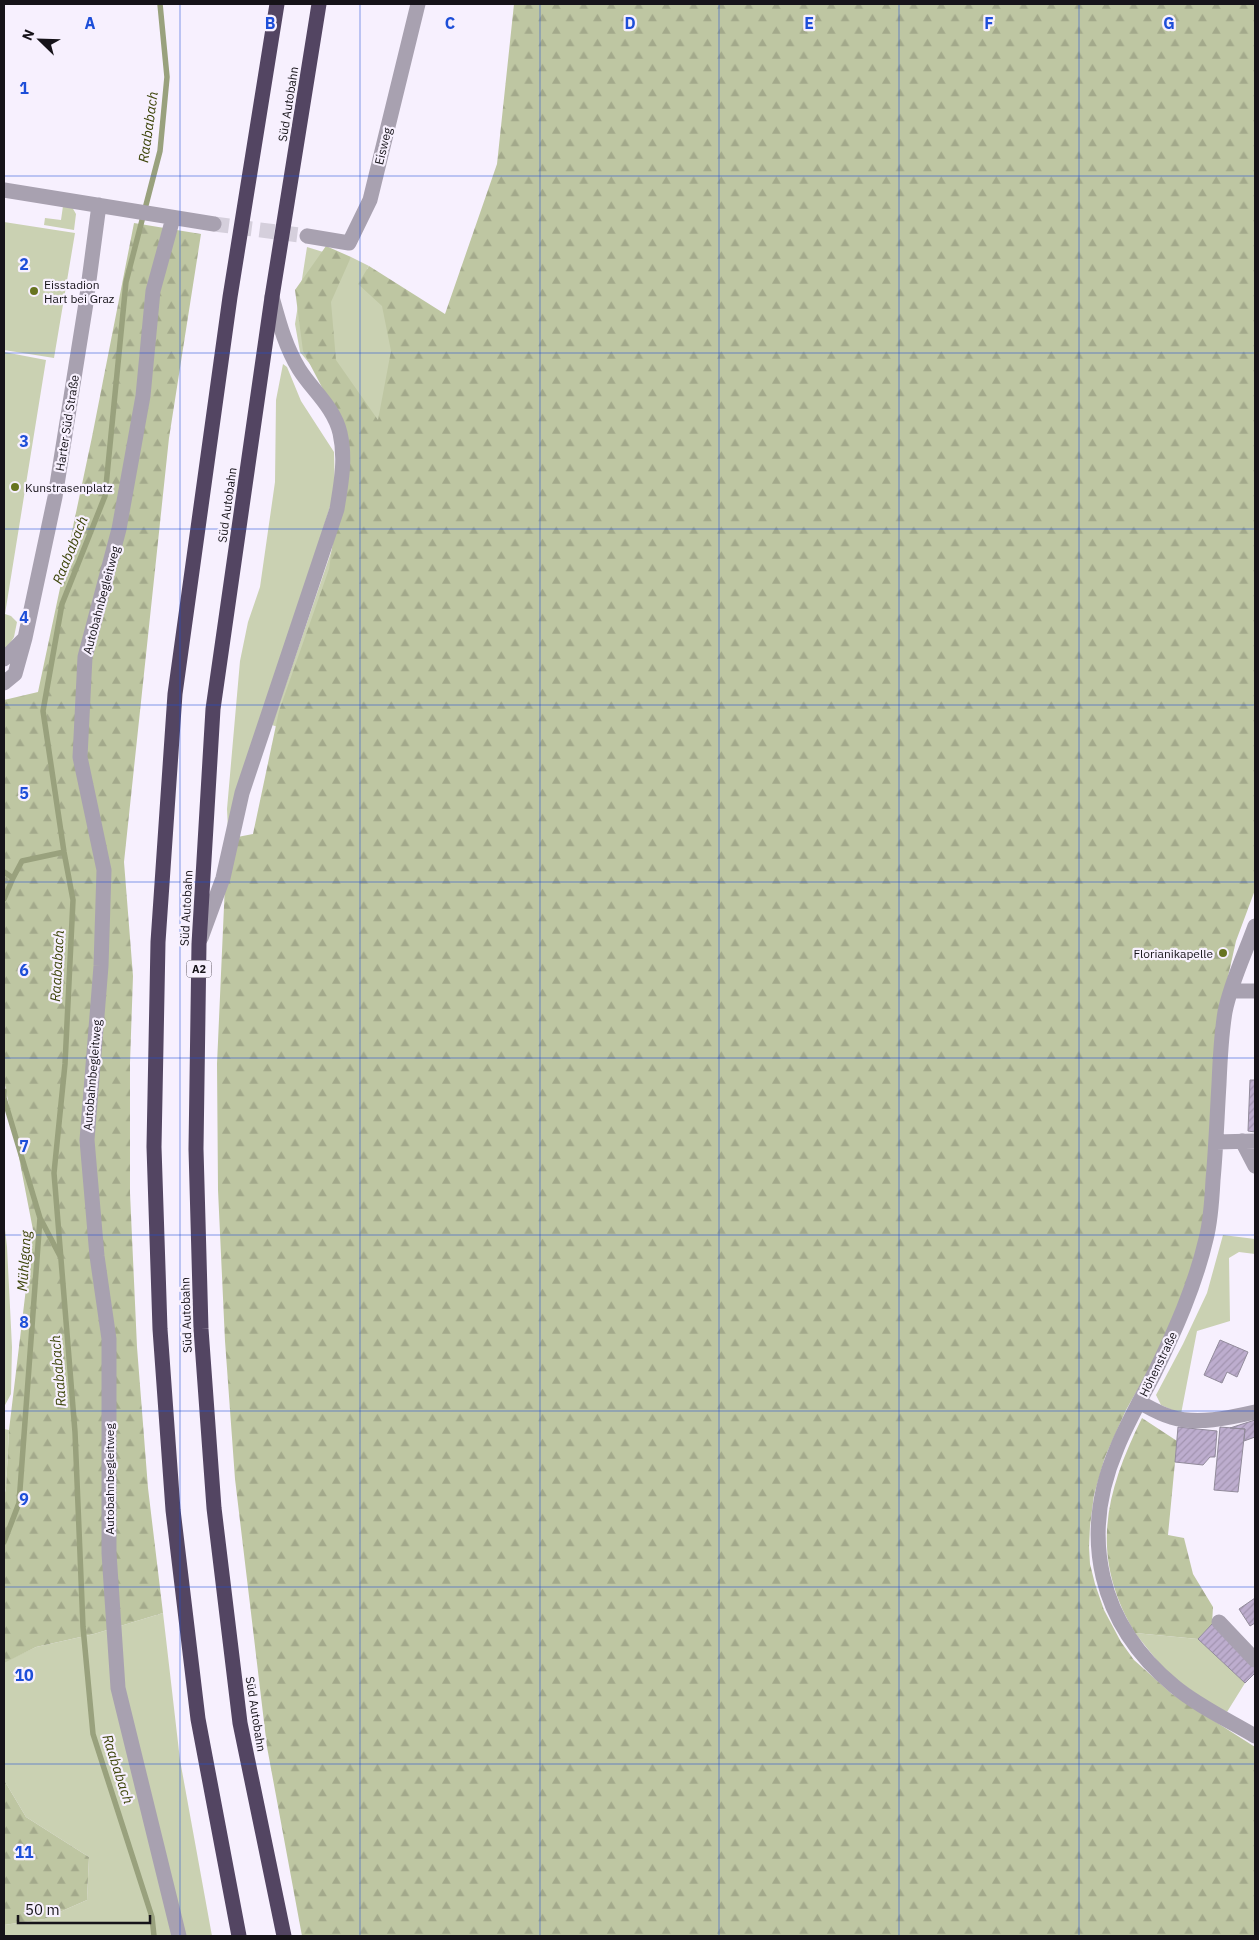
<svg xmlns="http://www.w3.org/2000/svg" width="1259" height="1940" font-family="'IBM Plex Sans',sans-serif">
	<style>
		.green { fill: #cad1b2 }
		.forest { fill: url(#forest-firs) }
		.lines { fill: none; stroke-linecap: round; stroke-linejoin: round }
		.stream { stroke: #99a17d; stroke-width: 5.5 }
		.building { fill: url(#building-hatch); stroke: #928b9b }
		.minor-tunnel { stroke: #d5cfdc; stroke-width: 15; stroke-dasharray: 15 8; stroke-linecap: butt }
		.minor { stroke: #a8a1b0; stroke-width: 15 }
		.highway { stroke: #534562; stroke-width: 15 }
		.grid { fill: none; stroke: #1d4ed8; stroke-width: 1; stroke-opacity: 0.55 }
		.poi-dot { fill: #677420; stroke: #f7f0fe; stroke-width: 2 }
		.labels { text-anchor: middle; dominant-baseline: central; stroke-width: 4.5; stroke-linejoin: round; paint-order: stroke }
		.shield { fill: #f7f0fe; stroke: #5a555e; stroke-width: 1 }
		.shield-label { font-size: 11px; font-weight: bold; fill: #161319 }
		.street-label { font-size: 12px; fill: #161319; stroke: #f7f0fe }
		.poi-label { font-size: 12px; fill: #161319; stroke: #f7f0fe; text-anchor: start }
		.water-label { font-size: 14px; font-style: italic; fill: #3c4408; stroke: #f7f0fe }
		.grid-label { font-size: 16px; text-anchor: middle; font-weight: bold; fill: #1d4ed8; stroke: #f7f0fe; stroke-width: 4.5; stroke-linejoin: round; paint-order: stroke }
	</style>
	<defs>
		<pattern id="forest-firs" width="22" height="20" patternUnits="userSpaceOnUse" patternTransform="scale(1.25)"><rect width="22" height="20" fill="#bec6a2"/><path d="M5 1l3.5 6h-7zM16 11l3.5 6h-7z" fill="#a3a98b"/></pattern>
		<pattern id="building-hatch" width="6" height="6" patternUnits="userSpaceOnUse" patternTransform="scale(1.25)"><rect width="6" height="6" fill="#bdadce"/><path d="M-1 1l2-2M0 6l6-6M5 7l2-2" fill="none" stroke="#a294b0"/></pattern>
	</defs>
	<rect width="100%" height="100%" fill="#f7f0fe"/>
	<!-- green -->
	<path class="green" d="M63,206L72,207L76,214L74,230L44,225L45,218L61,220Z
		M4,222L75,233L54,358L4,350Z
		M307,247L349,260L351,257L369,266L367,269L417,308L313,739L272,725L342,520L353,476L319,375L300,352L295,324Z
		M4,352L46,360L5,614L11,616L17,622L14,637L4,653Z
		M283,364L287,367L301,401L334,452L335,491L228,830L227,809L240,661L248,622L260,587L275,482L276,400Z
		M4,1220L7,1247L12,1347L11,1394L4,1407Z
		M1223,1235L1255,1239V1254L1239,1252L1229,1258L1230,1321L1197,1331L1181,1414L1161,1405L1156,1395L1183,1344L1207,1293Z
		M4,1429L9,1430L6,1488L4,1497Z
		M163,1613L180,1760L212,1936H4V1925L44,1919L87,1900L89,1857L26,1817L4,1780V1662L36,1647L94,1634Z
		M1135,1633L1198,1639L1245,1683L1227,1712L1212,1705L1167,1673Z"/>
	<!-- forest -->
	<path class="forest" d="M514,4H1255V890L1236,941L1221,1008L1206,1233L1168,1336L1126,1410L1105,1457L1094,1495L1090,1526L1089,1547L1090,1564L1095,1584L1104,1610L1121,1642L1134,1660L1172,1694L1255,1747V1936H302L267,1747L235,1479L225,1341L218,1190L217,1064L227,839L253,834L279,711L329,569L348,437L303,351L295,290L326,246L351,257L331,302L336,360L378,420L391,351L382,306L358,284L369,266L445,314L497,164Z
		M134,223L201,234L169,438L124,862L133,976L130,1063V1193L137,1347L148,1488L163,1613L94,1634L36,1647L4,1663V1497L6,1488L9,1430L33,1230L4,1080V700L38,692L92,437Z
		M1142,1418L1177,1441L1168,1535L1184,1538L1193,1574L1213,1607L1212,1624L1198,1639L1135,1633C1089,1556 1105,1493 1142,1418Z
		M4,1780L26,1817L89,1857L87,1900L44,1919L4,1925Z"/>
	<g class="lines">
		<!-- stream -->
		<path class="stream" d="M4,872L13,878L22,861L64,852
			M4,899L13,878
			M4,1091V1098L40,1218L60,1256
			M4,1542L19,1503L40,1218
			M154,1936L152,1917L93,1734L83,1627L75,1432L54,1173L65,1064L73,900L64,852L43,711L62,604L105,496L126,282L160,151L167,77L160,4"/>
	</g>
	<!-- building -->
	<path class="building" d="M1219 953a4 4 0 1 1 8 0a4 4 0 1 1-8 0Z
		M1250,1080H1255V1132L1248,1131Z
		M1220,1340L1248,1352L1237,1377L1227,1372L1222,1383L1204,1375Z
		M1255,1420V1437L1244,1441L1245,1429L1230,1428Z
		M1178,1427L1217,1431L1215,1457H1210L1203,1465L1175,1462Z
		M1220,1427L1245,1429L1238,1492L1214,1490Z
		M1255,1598V1623L1250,1626L1239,1609Z
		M1212,1624L1255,1665V1673L1245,1683L1198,1639Z"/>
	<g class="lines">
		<!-- minor-tunnel -->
		<path class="minor-tunnel" d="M214,224L307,236"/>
		<!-- minor -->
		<path class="minor" d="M4,190L214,224
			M173,218L153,291L143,396L119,529L85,657L80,757L104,870L101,966L87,1140L97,1256L109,1339V1553L118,1688L179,1936
			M307,236L349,243L370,200L418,4
			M4,659L24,639
			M4,683L15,674L25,638L55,497L86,303L99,205
			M1255,926C1245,954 1231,982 1225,1012C1221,1036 1220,1060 1219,1084C1217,1116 1216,1148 1213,1180C1212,1199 1211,1220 1206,1239C1195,1286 1175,1331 1154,1374C1141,1399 1127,1423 1117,1448C1079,1537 1099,1624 1174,1686C1198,1706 1228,1720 1255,1736
			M201,938L223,878L242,793L337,509C341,484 346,459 340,433C334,407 312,390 299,369C285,346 279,322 272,297
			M1231,991H1255
			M1242,1141L1255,1166
			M1216,1142L1255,1141
			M1139,1402C1150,1408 1160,1414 1171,1417C1197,1425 1229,1418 1255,1412
			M1219,1622L1255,1660"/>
		<!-- highway -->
		<path class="highway" d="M239,1936L198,1719L173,1510L160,1329L154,1147L158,942L175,694L230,297L277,4
			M284,1936L240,1723L214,1508L201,1329L196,1149L199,944L213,709L272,297L319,4"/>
	</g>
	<!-- grid -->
	<path class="grid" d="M180,4V1936M360,4V1936M540,4V1936M719,4V1936M899,4V1936M1079,4V1936M4,176H1255M4,353H1255M4,529H1255M4,705H1255M4,882H1255M4,1058H1255M4,1235H1255M4,1411H1255M4,1587H1255M4,1764H1255"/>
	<!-- markers -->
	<g class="poi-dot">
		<circle cx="34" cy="291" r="5"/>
		<circle cx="15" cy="487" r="5"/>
		<circle cx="1223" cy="953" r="5"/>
	</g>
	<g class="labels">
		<!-- shield labels -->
		<rect class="shield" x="186.5" y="960.5" width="25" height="17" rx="4"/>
		<g class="shield-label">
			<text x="199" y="969">A2</text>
		</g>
		<!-- street labels -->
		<g class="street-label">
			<text transform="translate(288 104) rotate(-81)">Süd Autobahn</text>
			<text transform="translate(383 146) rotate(-76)">Eisweg</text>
			<text transform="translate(67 423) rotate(-81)">Harter Süd Straße</text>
			<text transform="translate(227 505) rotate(-82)">Süd Autobahn</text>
			<text transform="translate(101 600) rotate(-75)">Autobahnbegleitweg</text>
			<text transform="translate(186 908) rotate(-87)">Süd Autobahn</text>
			<text transform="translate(92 1075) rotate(-85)">Autobahnbegleitweg</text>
			<text transform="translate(186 1315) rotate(-92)">Süd Autobahn</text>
			<text transform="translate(1158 1364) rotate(-64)">Höhenstraße</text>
			<text transform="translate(109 1479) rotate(-90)">Autobahnbegleitweg</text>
			<text transform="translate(256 1714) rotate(81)">Süd Autobahn</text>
		</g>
		<!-- poi labels -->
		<g class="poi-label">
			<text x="44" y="284">Eisstadion<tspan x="44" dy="14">Hart bei Graz</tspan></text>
			<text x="25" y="487">Kunstrasenplatz</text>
			<text x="1213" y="953" text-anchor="end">Florianikapelle</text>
		</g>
		<!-- water labels -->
		<g class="water-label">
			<text transform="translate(148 127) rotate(-82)">Raababach</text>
			<text transform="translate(70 550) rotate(-68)">Raababach</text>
			<text transform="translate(57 966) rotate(-87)">Raababach</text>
			<text transform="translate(24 1261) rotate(-86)">Mühlgang</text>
			<text transform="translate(58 1371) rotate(-95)">Raababach</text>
			<text transform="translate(118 1769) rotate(72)">Raababach</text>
		</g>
	</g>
	<g class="grid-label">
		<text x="90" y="29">A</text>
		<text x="270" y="29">B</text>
		<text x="450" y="29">C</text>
		<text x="630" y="29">D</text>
		<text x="809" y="29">E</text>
		<text x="989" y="29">F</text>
		<text x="1169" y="29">G</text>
		<text x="24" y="94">1</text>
		<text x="24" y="270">2</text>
		<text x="24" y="447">3</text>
		<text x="24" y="623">4</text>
		<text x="24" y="799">5</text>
		<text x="24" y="976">6</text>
		<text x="24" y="1152">7</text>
		<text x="24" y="1328">8</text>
		<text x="24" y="1505">9</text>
		<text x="24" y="1681">10</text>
		<text x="24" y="1858">11</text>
	</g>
	<!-- border -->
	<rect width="1259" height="1940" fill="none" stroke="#161319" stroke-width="10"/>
	<!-- north arrow -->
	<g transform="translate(40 40) rotate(293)" stroke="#f7f0fe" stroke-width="4" paint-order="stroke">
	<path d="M0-4L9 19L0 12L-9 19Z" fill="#161319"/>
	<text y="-8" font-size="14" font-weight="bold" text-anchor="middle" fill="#161319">N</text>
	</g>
	<!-- scale -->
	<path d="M18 1915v8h132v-8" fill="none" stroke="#161319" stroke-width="2.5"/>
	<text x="25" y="1915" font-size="15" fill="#161319" stroke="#f7f0fe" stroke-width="4" paint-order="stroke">50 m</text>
</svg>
